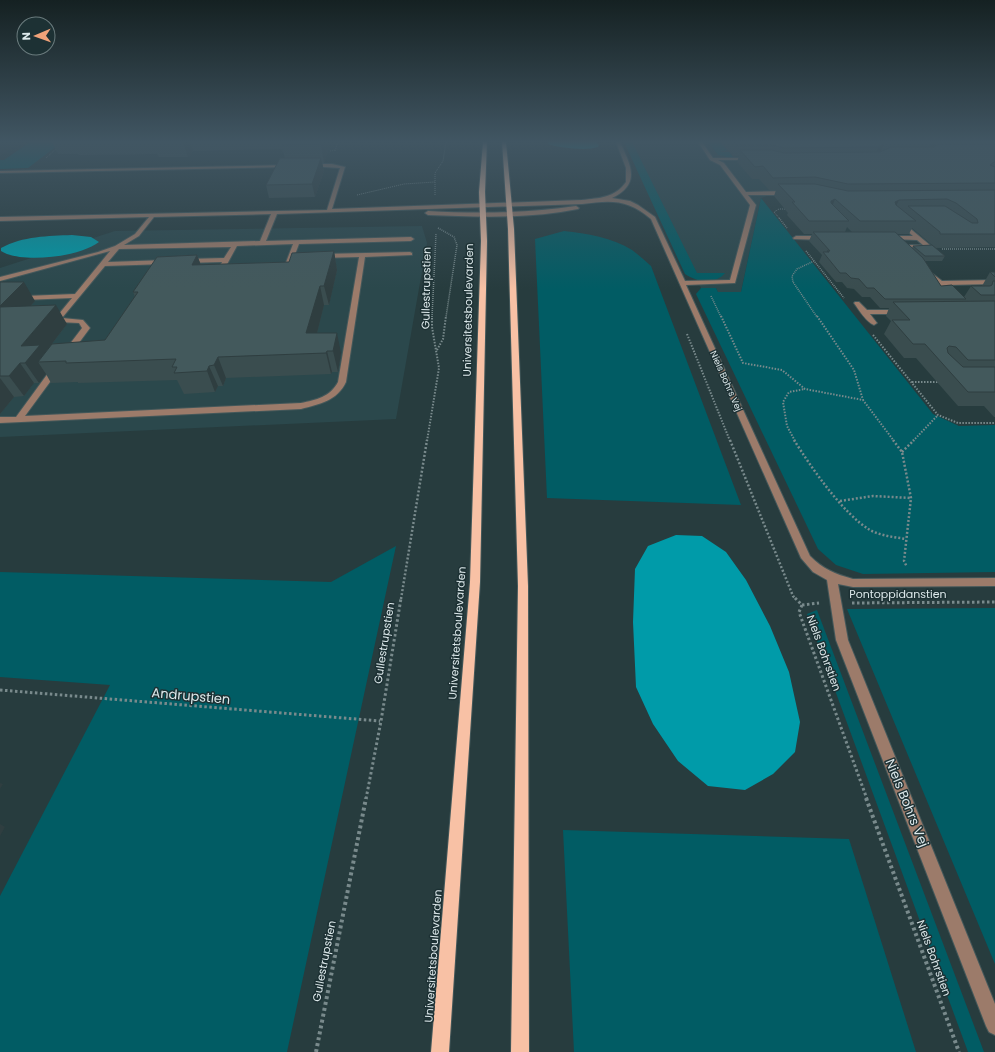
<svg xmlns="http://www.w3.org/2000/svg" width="995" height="1052" font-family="Poppins,sans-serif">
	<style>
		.built { fill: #2b484c }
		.green { fill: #015c64 }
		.water { fill: #009ba9 }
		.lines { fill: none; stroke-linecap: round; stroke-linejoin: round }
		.minor-casing { stroke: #44585a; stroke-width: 2 }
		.major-casing { stroke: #44585a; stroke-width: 2 }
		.path-far5 { stroke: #798a8c; stroke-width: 1; stroke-dasharray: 1 1; stroke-linecap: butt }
		.path-far4 { stroke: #798a8c; stroke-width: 1.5; stroke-dasharray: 1 1; stroke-linecap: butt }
		.path-far3 { stroke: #798a8c; stroke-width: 2; stroke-dasharray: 1.5 1.5; stroke-linecap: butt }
		.path-far2 { stroke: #798a8c; stroke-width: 2.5; stroke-dasharray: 2 2; stroke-linecap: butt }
		.path-far1 { stroke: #798a8c; stroke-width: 3; stroke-dasharray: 2.5 2.5; stroke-linecap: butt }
		.path { stroke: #798a8c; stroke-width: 4; stroke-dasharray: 3 3; stroke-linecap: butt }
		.minor { fill: #9c7b6a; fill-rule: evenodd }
		.major { fill: #f8c1a5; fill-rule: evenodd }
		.wall { fill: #3a4d4f; fill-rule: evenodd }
		.shaded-wall { fill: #2f3e40 }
		.building { fill: #43595c; stroke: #2f3e40 }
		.labels { text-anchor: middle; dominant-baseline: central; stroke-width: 3; stroke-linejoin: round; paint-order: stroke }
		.far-street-label { font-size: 9px; fill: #dde9eb; stroke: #1d3134 }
		.street-label { font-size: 11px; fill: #dde9eb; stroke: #1d3134 }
		.near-street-label { font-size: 13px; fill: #dde9eb; stroke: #1d3134 }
	</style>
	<rect width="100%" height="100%" fill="#273c3e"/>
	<!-- built -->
	<path class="built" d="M627,142H995L813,195H770L761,198L741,292H718L716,288H701Z
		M422,226L427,243L396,419L0,437V268L115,231Z"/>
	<!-- green -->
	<path class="green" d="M30,142H62L28,168L0,169V160H4Z
		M624,142H632L697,273H725C715,285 696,282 685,274Z
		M708,142H721L727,150L720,152H729L733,157L740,158L727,159L725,156L718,155Z
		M761,198L933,414L959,426L995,425V572L863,574L836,565L818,549L696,294L701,288H716L718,292H741Z
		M564,231C586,233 613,238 632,250C639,255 645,261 651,266L741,505L547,498L535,239Z
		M396,546L287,1052H0V896L110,685L0,677V572L331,582Z
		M995,608V964L847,609Z
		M817,610L984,1052H968L807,614Z
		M563,830L849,839L916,1052H574Z"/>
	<!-- water -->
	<path class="water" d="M549,142H596L599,145L598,147C587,151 560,148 548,144Z
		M72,235L91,237L99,242C80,257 21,264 1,251V248C23,236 48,236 72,235Z
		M676,535L702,536L726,552L746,580L770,626L789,672L800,722L795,752L773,774L745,790L708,786L678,761L653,724L636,687L633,622L635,569L648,546Z"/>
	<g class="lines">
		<defs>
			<path id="minor" d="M616,142H620C631,166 641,184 612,198L630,201L638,205L655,217L685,281L730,280L750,205L720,165L710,160L698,142H702L713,158H754L752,160H718L724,163L746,192L788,191L791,193L788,195H748L756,205L735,283L686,285L810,556C823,569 835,574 853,579L995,578V586L853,587L838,584L848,640L995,1004V1035L989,1032L986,1026L836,640L827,580L813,572L801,558L651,219C628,199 611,200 582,204L277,214L266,241L411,237L414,239L411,241L299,244L291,265L288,267L285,265L293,244L237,246L225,268L231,269L232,270C229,273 221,273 218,270L222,262L186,263L183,261L186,259L224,258L231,247L119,249L108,262L166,260L169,262L166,264L105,266L62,318L83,320L90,328L70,355H67L63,353L82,328L79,323L57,322L54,320L72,298L0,301V297L75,294L110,251L0,281V277L98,252L115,246L135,234L149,217L0,221V217L327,210L340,168L308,166L310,164H332L345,167L332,209L582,200C599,198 615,198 626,182V168ZM271,214L260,241L124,245L139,236L154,217Z
				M290,165L288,167L0,173V171Z
				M576,206L579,208L578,209C529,219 477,217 428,215L425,213L428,211C478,214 527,213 576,206Z
				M900,220L931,246V248H900V246L902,245H923L917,240L890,239L889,238L892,236H913L898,223V221Z
				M796,236H823L826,238L823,240L794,239L793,238Z
				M410,252L412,253V255L365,257L346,382C337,401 320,404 301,409L0,423V417H16L54,365H57L61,367L25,416L301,403C316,400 330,397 338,382L359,257L321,258L318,256L321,254Z
				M929,271L942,281L995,280V284L946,285L956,295L953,297L927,274V272Z
				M855,302H859L867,310H901L904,312L901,314H870L877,323L874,325C866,322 859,310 854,303Z"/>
			<path id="major" d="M483,142H487L485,192L487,241L480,582L449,1052H431L470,582L481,241L479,192Z
				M502,142H506L514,229L528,586L529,1052H511L518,586L508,229Z"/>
		</defs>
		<!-- minor casing -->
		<use href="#minor" class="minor-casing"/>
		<!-- major casing -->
		<use href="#major" class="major-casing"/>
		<!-- path-far5 -->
		<path class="path-far5" d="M330,151L336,150
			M335,151L338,142
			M46,158L57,148
			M357,195L404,184L435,182
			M435,195V173L443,161L446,142
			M780,219L774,212L779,209H788"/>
		<!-- path-far4 -->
		<path class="path-far4" d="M779,218L787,228
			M438,228L454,237L457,245L446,317
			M942,249H995
			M806,251L844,298
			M814,261L797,269L792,276L793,282L817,317
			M711,296L721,317
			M432,317L436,234"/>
		<!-- path-far3 -->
		<path class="path-far3" d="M721,316L743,363L782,370L805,389L863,400L894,441
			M817,316L854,370L863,400
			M687,334L730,441
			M873,335L938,415L958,423H995
			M437,350L443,339L446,316
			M912,382H939
			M427,441L439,368L432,327V316
			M795,441L787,426L783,402L789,392L805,389
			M913,441L938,415"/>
		<!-- path-far2 -->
		<path class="path-far2" d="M730,440L793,596L796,599
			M794,440C811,467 843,514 870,530C881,536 894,537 906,539
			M893,440L902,452L911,498L904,561L907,567
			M902,452L914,440
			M840,501L873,496L911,498
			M401,599L427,440"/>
		<!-- path-far1 -->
		<path class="path-far1" d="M795,598L802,605
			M852,603L995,602
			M802,605L799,612L867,799
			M802,605L819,603
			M0,690L380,721
			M366,799L381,721L401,598"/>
		<!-- path -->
		<path class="path" d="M866,798L959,1052
			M316,1052L366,798"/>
		<!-- minor -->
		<use href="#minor" class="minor"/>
		<!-- major -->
		<use href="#major" class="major"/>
	</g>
	<!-- wall -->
	<path class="wall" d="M52,142H331L324,163H322L324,171L315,197L269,198L266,185L285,158L282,149L193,151L188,157H159L157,154L79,155L78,154H58Z
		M721,142H995V247L935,248L945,256L942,261H924L941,286L964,297L971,286H982L990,272H995V417H994L984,406H958L916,358H904L884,334L891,321L886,316L889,308H880L870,297H862L854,289L847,288L842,282H836L819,262L822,255L809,241L812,234H804L787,215L788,213L774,196L776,190H769L759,179H752L737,162L739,156H733ZM847,227L852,232H845ZM912,228L932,245L913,246L912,248L897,234H909Z
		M334,251L337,270L329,305H324L317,333L341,353L338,372H332L331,374L226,378L223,386H218L215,392L184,394L177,380L78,383V382L51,383L46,374L39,383H34L24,396L14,397L0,414V282L35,301L31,306L67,324L45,353L105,340L135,297L133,292L197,255L201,265L289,262Z"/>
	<!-- shaded-wall -->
	<path class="shaded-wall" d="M0,142H21L0,156Z
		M183,142H190L193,151L188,157Z
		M321,142H331L324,163L321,144Z
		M933,142H936L932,150L928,154Z
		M884,144L879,156L874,158L878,147Z
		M321,158L324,171L315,197L312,184Z
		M835,199L830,212L831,201Z
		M899,200L893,212L895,202Z
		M334,251L337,270L329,305L324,286Z
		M197,255L204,274L192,265Z
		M24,282L35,301L12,326L0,306Z
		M320,286L324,305L312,353L306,333Z
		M56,305L67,324L38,362L46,374L39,383L25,363L21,346Z
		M337,333L341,353L338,372L333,351Z
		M327,351L332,372L331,374L326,353Z
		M218,357L226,378L223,386L214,365Z
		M20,363L34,383L24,396L9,376Z
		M209,366L218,386L215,392L207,371Z
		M0,378L14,397L0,414Z
		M0,783L3,784L0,789Z
		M0,824L5,827L0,836Z"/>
	<!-- building -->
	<path class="building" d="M283,142H321V144L282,145Z
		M734,142H882L884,144L878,147L784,148L772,145H736Z
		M939,144H995V162H994L990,165L995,167V183L848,184L815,177L773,178L763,166L755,167L740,150H772L784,153L880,152L891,147H934Z
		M280,158H321L312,184L266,185Z
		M778,184H815L848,191L995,190V234H940V232L908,206H945L972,223H978L977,219L956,203L947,199L899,200L895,202L896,205L916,221H860L835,199L831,201V203L849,221H809L792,202H795Z
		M813,232H895L923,258L941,286L952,285L966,299H885L874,288H867L859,279L851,278L846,273H840L823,252H829L827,251H830Z
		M932,245L945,256H925L913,246Z
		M334,251L324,286H320L306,333H337L333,351H327L326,353L218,357L214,365L209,366L207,371L174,373L177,367H172L176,359L66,363V361L38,362L52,344L105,340L138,292H133L157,257L197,255L192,265L289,262L292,253Z
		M990,272H995V277Z
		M993,281H995V295H981L971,286H990L992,285Z
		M0,282H24L0,306Z
		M995,301V360H968L956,347L949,346L947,348L948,353L963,367H995V392H968L925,344H913L892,320H910L893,302Z
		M56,305L21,346L40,345L25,363H20L9,376H0V307Z"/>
	<!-- sky -->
	<linearGradient id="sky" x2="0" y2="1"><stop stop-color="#152122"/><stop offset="0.49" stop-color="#415663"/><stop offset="1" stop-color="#415663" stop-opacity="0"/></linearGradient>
	<rect width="995" height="289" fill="url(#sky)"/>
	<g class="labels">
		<!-- far-street labels -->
		<g class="far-street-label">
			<text transform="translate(726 381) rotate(66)">Niels Bohrs Vej</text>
		</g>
		<!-- street labels -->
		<g class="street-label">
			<text transform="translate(426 288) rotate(-89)">Gullestrupstien</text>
			<text transform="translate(468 310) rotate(-89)">Universitetsboulevarden</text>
			<text x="898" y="594">Pontoppidanstien</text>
			<text transform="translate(457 633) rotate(-86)">Universitetsboulevarden</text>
			<text transform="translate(384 643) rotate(-81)">Gullestrupstien</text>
			<text transform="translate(824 653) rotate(70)">Niels Bohrstien</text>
			<text transform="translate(433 956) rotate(-86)">Universitetsboulevarden</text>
			<text transform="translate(934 958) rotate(70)">Niels Bohrstien</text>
			<text transform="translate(324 961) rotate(-79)">Gullestrupstien</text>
		</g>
		<!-- near-street labels -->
		<g class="near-street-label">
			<text transform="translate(191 696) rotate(5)">Andrupstien</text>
			<text transform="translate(907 803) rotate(68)">Niels Bohrs Vej</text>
		</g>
	</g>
	<!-- north arrow -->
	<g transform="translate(36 36) rotate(268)"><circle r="19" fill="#1d3134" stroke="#6a7b7d"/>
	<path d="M0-3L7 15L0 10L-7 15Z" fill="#f0a279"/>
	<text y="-6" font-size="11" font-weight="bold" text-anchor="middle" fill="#dde9eb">N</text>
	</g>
</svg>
